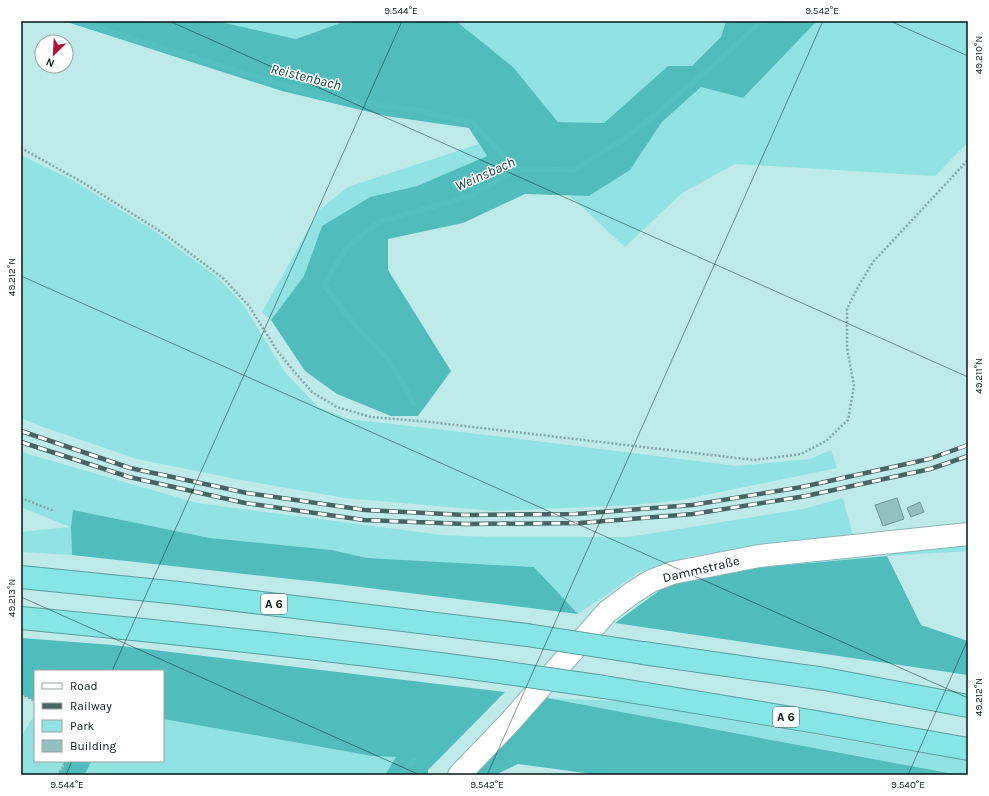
<svg xmlns="http://www.w3.org/2000/svg" width="989" height="796" font-family="Karla,sans-serif">
	<style>
		.green { fill: #90e3e2 }
		.forest { fill: #50bdbc }
		.lines { fill: none; stroke-linecap: round; stroke-linejoin: round }
		.stream { stroke: #54c1c0; stroke-width: 5.5 }
		.building { fill: #94c0bf; stroke: #6d9897 }
		.minor-casing { stroke: #8ab6b5; stroke-width: 24 }
		.highway-casing { stroke: #599e9d; stroke-width: 24 }
		.path { stroke: #83a7a7; stroke-width: 2.5; stroke-dasharray: 2 2; stroke-linecap: butt }
		.minor { stroke: #fff; stroke-width: 22 }
		.highway { stroke: #85e6e5; stroke-width: 22 }
		.rail-casing { stroke: #496464; stroke-width: 4.5 }
		.rail { stroke: #fff; stroke-width: 3; stroke-dasharray: 9; stroke-linecap: butt }
		.highway-bridge-casing { stroke: #599e9d; stroke-width: 24; stroke-linecap: butt }
		.highway-bridge { stroke: #85e6e5; stroke-width: 22 }
		.ticks { fill: none; stroke: #061717; stroke-width: 1; stroke-opacity: 0.45 }
		.labels { text-anchor: middle; dominant-baseline: central; stroke-width: 3; stroke-linejoin: round; paint-order: stroke }
		.shield { fill: #fff; stroke: #515d5d; stroke-width: 1 }
		.shield-label { font-size: 12px; font-weight: bold; fill: #061717 }
		.street-label { font-size: 13px; fill: #061717; stroke: #fff }
		.water-label { font-size: 14px; font-style: italic; fill: #093e3e; stroke: #fff }
		.neatline { fill: none; stroke: #061717; stroke-width: 1.5 }
		.ticks-label { font-size: 10px; text-anchor: middle; fill: #061717 }
	</style>
	<rect width="100%" height="100%" fill="#beebea"/>
	<!-- green -->
	<path class="green" d="M217,21H346L296,39Z
		M456,21H726L721,37L692,66H668L604,123L558,122L513,67Z
		M817,21H968V142L935,176L735,164L682,193L625,247L569,195L589,196L630,170L662,122L701,87L743,98Z
		M479,144L487,156L417,186L370,197L322,226L304,276L271,320L262,312L319,210L348,187Z
		M21,155L74,181L156,232L217,277L243,304L284,371L318,407L349,419L512,438L737,466L810,459L831,450L837,468L681,500L634,505L495,511L344,498L236,479L137,459L40,426L21,418Z
		M21,452L197,503L442,535L488,537H629L803,509L843,498L854,539H813L692,556L639,572L578,614L534,567L367,558L332,550L210,538L73,510L71,527L72,555L21,552V532L70,527L21,507Z
		M968,540V551L887,556L888,549Z
		M547,698L619,701L963,760L968,761V775H959Z
		M35,714V761H64V766L57,775H21V737Z
		M163,719L372,756L396,757L385,775H85L91,761H163Z"/>
	<!-- forest -->
	<path class="forest" d="M64,21H217L296,39L346,21H456L513,67L558,122L604,123L668,66H692L721,37L726,21H817L743,98L701,87L662,122L630,170L589,196L525,194L463,223L388,239V270L451,371L418,416H391L337,394L305,371L271,320L304,276L322,226L370,197L417,186L487,156L469,128L386,116L282,91Z
		M73,510L210,538L332,550L367,558L534,567L578,614L337,584L72,555L71,527Z
		M887,556L921,625L968,641V675L615,623L667,585L741,569Z
		M21,638L113,645L505,692L428,770V775H385L396,757L372,756L163,719V671H35V701L21,694Z
		M547,698L959,775H600L518,764L495,775H465Z
		M64,761H91L85,775H57L64,766Z"/>
	<g class="lines">
		<!-- stream -->
		<path class="stream" d="M75,21L319,96L420,111L473,123L517,169
			M414,404L389,360L353,323L324,285L347,247L379,222L470,196L517,169L574,170L634,132L716,63L762,21
			M401,775L414,761"/>
	</g>
	<!-- building -->
	<path class="building" d="M897,498L904,519L883,526L875,505Z
		M920,502L924,512L911,517L907,508Z"/>
	<g class="lines">
		<defs>
			<path id="minor" d="M459,775L509,723L607,612L632,593L651,581L672,573L759,556L968,534"/>
			<path id="highway" d="M21,577L179,593L527,635
				M21,618C179,633 336,650 493,671
				M643,653L825,679L968,706
				M604,687L822,723L968,749"/>
		</defs>
		<!-- minor casing -->
		<use href="#minor" class="minor-casing"/>
		<!-- highway casing -->
		<use href="#highway" class="highway-casing"/>
		<!-- path -->
		<path class="path" d="M21,148L82,182L166,235L224,279L249,306L278,352L293,370L312,392L337,407L371,417L430,422L754,460L801,454L826,441L848,420L854,386L847,348V309L858,287L873,262L968,160
			M21,498L54,511
			M21,694L35,701
			M57,775L64,766V761
			M523,775L524,774"/>
		<!-- minor -->
		<use href="#minor" class="minor"/>
		<!-- highway -->
		<use href="#highway" class="highway"/>
		<defs>
			<path id="rail" d="M21,431L130,468L247,493L365,510L465,515L576,514L692,505L802,487L929,459L968,445
				M21,442L129,477L245,503L364,520L466,524L580,523L693,514L806,496L930,469L968,456"/>
		</defs>
		<!-- rail casing -->
		<use href="#rail" class="rail-casing"/>
		<!-- rail -->
		<use href="#rail" class="rail"/>
		<defs>
			<path id="highway-bridge" d="M527,635L643,653
				M493,671L604,687"/>
		</defs>
		<!-- highway-bridge casing -->
		<use href="#highway-bridge" class="highway-bridge-casing"/>
		<!-- highway-bridge -->
		<use href="#highway-bridge" class="highway-bridge"/>
	</g>
	<!-- ticks -->
	<path class="ticks" d="M169,21L968,377M890,21L968,56M21,276L968,698M21,597L420,775M112,671L402,21M66,775L72,761M487,775L823,21M908,775L968,639"/>
	<g class="labels">
		<!-- shield labels -->
		<g class="shield">
			<rect x="261" y="594" width="26" height="20" rx="3"/>
			<rect x="773" y="707" width="26" height="20" rx="3"/>
		</g>
		<g class="shield-label">
			<text x="274" y="604">A 6</text>
			<text x="786" y="717">A 6</text>
		</g>
		<!-- street labels -->
		<g class="street-label">
			<text transform="translate(701 569) rotate(-13)">Dammstraße</text>
		</g>
		<!-- water labels -->
		<g class="water-label">
			<text transform="translate(306 77) rotate(14)">Reistenbach</text>
			<text transform="translate(485 174) rotate(-24)">Weinsbach</text>
		</g>
	</g>
	<!-- border -->
	<rect width="989" height="796" fill="none" stroke="#ffffff" stroke-width="44"/>
	<!-- legend -->
	<rect x="34" y="670" width="130" height="92" fill="#ffffff" stroke="#9ba2a2"/>
	<rect x="42" y="683" width="20" height="6" fill="#ffffff" stroke="#9ba2a2"/>
	<text x="70" y="690" font-size="12" fill="#061717">Road</text>
	<rect x="42" y="703" width="20" height="6" fill="#496464" stroke="#9ba2a2"/>
	<text x="70" y="710" font-size="12" fill="#061717">Railway</text>
	<rect x="42" y="720" width="20" height="12" fill="#90e3e2" stroke="#9ba2a2"/>
	<text x="70" y="730" font-size="12" fill="#061717">Park</text>
	<rect x="42" y="740" width="20" height="12" fill="#94c0bf" stroke="#9ba2a2"/>
	<text x="70" y="750" font-size="12" fill="#061717">Building</text>
	<!-- north arrow -->
	<g transform="translate(54 54) rotate(204)"><circle r="19" fill="#ffffff" stroke="#9ba2a2"/>
	<path d="M0-3L7 15L0 10L-7 15Z" fill="#ab153c"/>
	<text y="-6" font-size="11" font-weight="bold" text-anchor="middle" fill="#061717">N</text>
	</g>
	<rect x="22" y="22" width="945" height="752" class="neatline"/>
	<g class="ticks-label">
		<text x="401" y="14">9.544°E</text>
		<text x="822" y="14">9.542°E</text>
		<text transform="translate(978 55) rotate(-90)" y="4">49.210°N</text>
		<text transform="translate(11 277) rotate(-90)" y="4">49.212°N</text>
		<text transform="translate(978 376) rotate(-90)" y="4">49.211°N</text>
		<text transform="translate(11 598) rotate(-90)" y="4">49.213°N</text>
		<text transform="translate(978 697) rotate(-90)" y="4">49.212°N</text>
		<text x="67" y="788">9.544°E</text>
		<text x="487" y="788">9.542°E</text>
		<text x="908" y="788">9.540°E</text>
	</g>
</svg>
